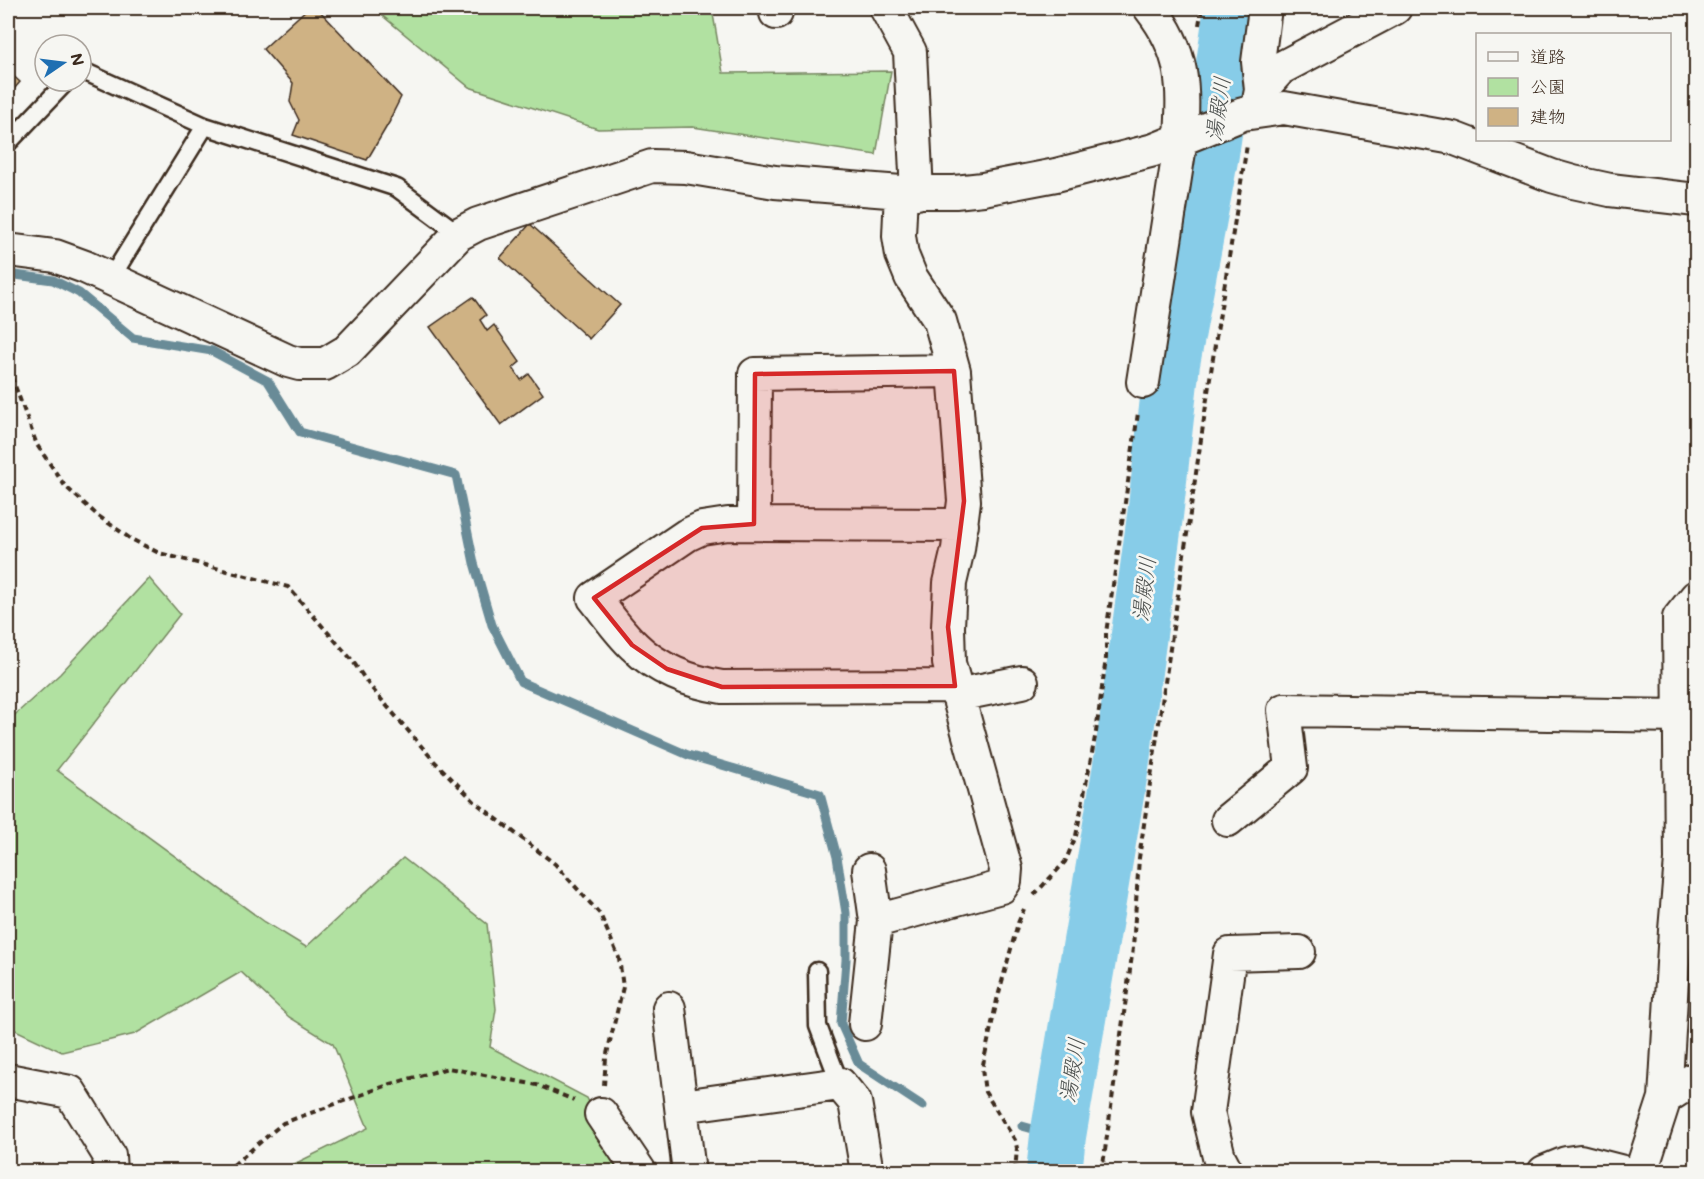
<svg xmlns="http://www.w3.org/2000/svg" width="1704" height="1179" font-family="Mali,'Klee One',sans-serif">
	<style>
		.green { fill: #b1e1a1; stroke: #768660; stroke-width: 1.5 }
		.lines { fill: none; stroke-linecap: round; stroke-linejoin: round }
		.stream { stroke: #698b97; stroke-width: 9 }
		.river { stroke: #87cce8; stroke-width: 56 }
		.building { fill: #cfb284; stroke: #3b2a1e; stroke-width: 1.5 }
		.lane-casing { stroke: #3b2a1e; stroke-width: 21 }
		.street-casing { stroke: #3b2a1e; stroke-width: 36 }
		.path { stroke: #3b2a1e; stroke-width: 4; stroke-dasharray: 6 4.5; stroke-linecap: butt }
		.lane { stroke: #f6f6f2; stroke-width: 16 }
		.street { stroke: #f6f6f2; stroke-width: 32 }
		.marked { fill: #d62828; fill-opacity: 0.2; stroke: #d62828; stroke-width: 4.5; stroke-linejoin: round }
		.labels { text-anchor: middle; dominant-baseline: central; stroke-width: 5; stroke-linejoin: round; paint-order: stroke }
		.water-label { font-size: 22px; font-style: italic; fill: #4e5250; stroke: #f6f6f2 }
	</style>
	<rect width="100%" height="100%" fill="#f6f6f2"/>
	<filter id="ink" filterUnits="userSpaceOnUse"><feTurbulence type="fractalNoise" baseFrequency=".0167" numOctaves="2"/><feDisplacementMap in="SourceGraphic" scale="12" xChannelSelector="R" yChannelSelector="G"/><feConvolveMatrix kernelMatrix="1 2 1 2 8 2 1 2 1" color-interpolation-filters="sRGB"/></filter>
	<g filter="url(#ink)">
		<!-- green -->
		<path class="green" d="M373,8H712L723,73L891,71L876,155L693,127L598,129L469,87Z
			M149,578L180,614L57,770L265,922L306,947L403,858L487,924L496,1009L490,1047L587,1098L621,1171H280L368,1128L333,1044L289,1017L241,972L135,1034L62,1052L9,1027L8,1024V721L60,674Z"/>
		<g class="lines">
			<!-- stream -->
			<path class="stream" d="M8,274L53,280L79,293L133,338L212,351L268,381L300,432L456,475L474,563L492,625L521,682L688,755L820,794L837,857L846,913V960L841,1024L859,1064L923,1106
				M1022,1126L1058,1136"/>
			<!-- river -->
			<path class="river" d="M1054,1172L1058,1136L1122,760L1155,516L1172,363L1211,154L1232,8"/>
		</g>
		<!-- building -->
		<path class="building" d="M308,8H317L401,97L390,119V121L367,160L293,135L299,120L290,102L293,83L263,49Z
			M8,71L20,82L8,96Z
			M530,224L620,305L589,339L500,258Z
			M473,297L486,315L480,320L487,331L494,325L520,362L513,368L521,380L529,374L543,394L501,425L430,327Z"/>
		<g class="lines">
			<defs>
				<path id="lane" d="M81,70L205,126L397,188L459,234
					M8,143L67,81
					M111,278L205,126
					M817,971L818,1026L840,1084"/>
				<path id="street" d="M886,8L910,52L917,193
					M776,13V8
					M1261,90L1258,62L1265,8
					M1257,111L1261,90L1281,68L1395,8
					M901,192L899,236L902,255L911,277L940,321L954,371
					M8,250L55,256L85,267L288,361L299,364H325L347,351L459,234L478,224L652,166L686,167L775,182L901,192H955L983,189L1056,175L1154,150L1243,114L1284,108L1453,138L1552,176L1573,182L1610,190L1696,200
					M1143,382L1181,139C1184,85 1185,53 1150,8
					M754,524L755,374L954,371L964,501L958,549L950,583L948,627L949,663L1006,869L1005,881L1001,887L876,921
					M955,686L722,687C690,682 657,669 634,646C619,632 607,614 594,598L687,535L702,528L728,524L962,525
					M957,695L1022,682
					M1228,820L1291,768L1284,710L1681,716
					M669,1008L689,1172
					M865,1024L876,921L869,870
					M8,1080L70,1092L109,1155L110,1172
					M1665,1098L1696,1078
					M682,1106L840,1084L855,1102L867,1172
					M601,1114L640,1172
					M1227,1172L1219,1157L1208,1112L1230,954L1299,952
					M1544,1172L1566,1163L1580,1161L1623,1172
					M1641,1172L1665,1098L1675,930L1681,860L1679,618L1696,597"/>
			</defs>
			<!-- lane casing -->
			<use href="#lane" class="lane-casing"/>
			<!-- street casing -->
			<use href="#street" class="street-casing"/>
			<!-- path -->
			<path class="path" d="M1199,25L1202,8
				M8,367L37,445L65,486L97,515L131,539L159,553L288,587L352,660L369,685L434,761L475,802L555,864L600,914L619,958L623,987L606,1058L604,1085
				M1034,895L1065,862L1076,836L1096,732L1106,658V633L1138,413
				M225,1172L283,1123L391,1084L448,1068L537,1085L574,1100
				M1015,1172L1017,1148L1015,1140L985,1092L982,1069L997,1000L1018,923L1024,909
				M1102,1172L1133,948L1139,858L1216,338L1247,145"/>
			<!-- lane -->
			<use href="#lane" class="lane"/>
			<!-- street -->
			<use href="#street" class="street"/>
		</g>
	</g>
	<!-- marked area -->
	<path class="marked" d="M954,371L964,501L948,627L955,686L722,687L667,669L632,645L594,598L702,528L754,524L755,374Z"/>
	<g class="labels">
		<!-- water labels -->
		<g class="water-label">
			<text transform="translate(1217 109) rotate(-82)">湯殿川</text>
			<text transform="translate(1143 589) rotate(-83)">湯殿川</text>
			<text transform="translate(1071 1070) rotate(-81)">湯殿川</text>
		</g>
	</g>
	<!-- margin -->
	<rect width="1704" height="1179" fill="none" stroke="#f6f6f2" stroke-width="30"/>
	<rect x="15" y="15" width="1674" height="1149" fill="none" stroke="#3b2a1e" stroke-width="2" filter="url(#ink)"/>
	<!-- legend -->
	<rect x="1476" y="33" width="195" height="108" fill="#f6f6f2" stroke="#aba49d" stroke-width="1.5"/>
	<rect x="1488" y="52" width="30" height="9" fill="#f6f6f2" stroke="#aba49d" stroke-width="1.5"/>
	<text x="1530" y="63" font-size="18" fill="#3b2a1e">道路</text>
	<rect x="1488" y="78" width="30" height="18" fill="#b1e1a1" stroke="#aba49d" stroke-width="1.5"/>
	<text x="1530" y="93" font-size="18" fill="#3b2a1e">公園</text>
	<rect x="1488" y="108" width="30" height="18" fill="#cfb284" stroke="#aba49d" stroke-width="1.5"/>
	<text x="1530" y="123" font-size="18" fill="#3b2a1e">建物</text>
	<!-- north arrow -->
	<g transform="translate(63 63) rotate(76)"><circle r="28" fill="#f6f6f2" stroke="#aba49d" stroke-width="1.5"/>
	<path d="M0-4.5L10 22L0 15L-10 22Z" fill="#1f6fb2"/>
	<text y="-9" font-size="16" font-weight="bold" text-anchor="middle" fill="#3b2a1e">N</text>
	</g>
</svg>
